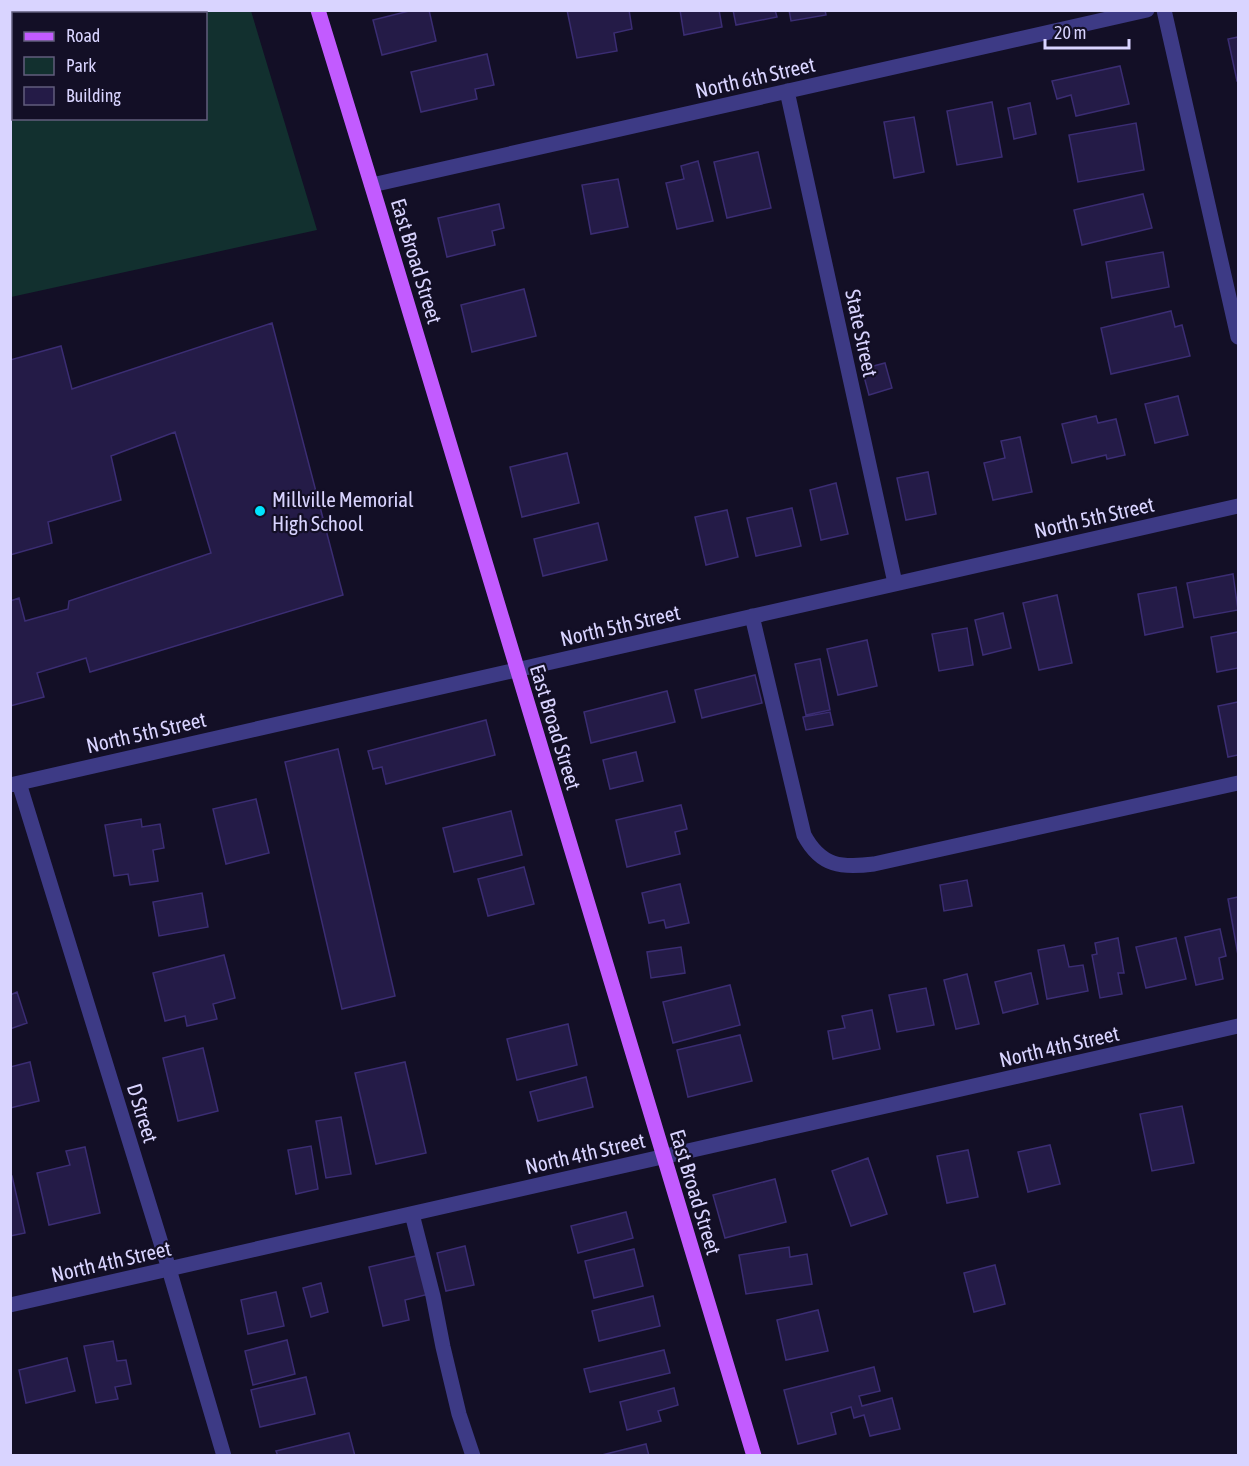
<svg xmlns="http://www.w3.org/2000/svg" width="1249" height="1466" font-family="'Asap Condensed',sans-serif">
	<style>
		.green { fill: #12302f; fill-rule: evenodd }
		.building { fill: #241b47; stroke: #3b2d73; stroke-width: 1.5 }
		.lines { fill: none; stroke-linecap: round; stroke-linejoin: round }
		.minor { stroke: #3d3a85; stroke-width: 15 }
		.major { stroke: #c25bff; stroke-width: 15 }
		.poi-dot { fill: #00e5ff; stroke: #130f26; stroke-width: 2 }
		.labels { text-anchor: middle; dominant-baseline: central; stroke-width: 4.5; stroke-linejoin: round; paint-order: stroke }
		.street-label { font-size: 21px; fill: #d9d4ff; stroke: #130f26 }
		.poi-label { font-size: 21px; fill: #d9d4ff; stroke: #130f26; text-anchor: start }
	</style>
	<rect width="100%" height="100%" fill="#130f26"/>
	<!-- green -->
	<path class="green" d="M10,11H251L317,230L11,297ZM14,14H206V118H14Z"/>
	<!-- building -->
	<path class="building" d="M413,10H429L436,41L382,55L373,20Z
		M567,10H629L632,29L614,33L617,51L577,58Z
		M680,10H719L722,27L684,35Z
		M733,10H775L777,17L736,25Z
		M789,10H825L826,15L791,21Z
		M1238,37V81H1237L1228,39Z
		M487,54L494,85L475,89L477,99L421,112L411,72Z
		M1120,66L1129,104L1076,116L1071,95L1057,99L1052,81Z
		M992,102L1002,157L957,165L947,111Z
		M1030,103L1036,134L1014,139L1008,108Z
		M914,117L924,172L894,178L884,122Z
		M1136,123L1144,170L1078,182L1069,135Z
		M758,152L771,208L727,218L714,162Z
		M698,161L713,221L677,229L666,183L684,179L681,166Z
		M618,179L628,227L591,234L582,185Z
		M1143,194L1152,228L1082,245L1074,210Z
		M499,204L504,228L492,231L495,245L447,257L438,218Z
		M1163,252L1169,287L1112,298L1106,262Z
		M524,289L536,336L472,352L461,305Z
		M1171,311L1175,327L1182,325L1190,356L1111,374L1101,328Z
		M272,323L343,595L90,672L86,658L37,673L44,697L10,706V601L19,598L25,621L68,609L69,601L211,553L175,432L111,456L121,500L48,522L52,543L10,555V360L61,346L72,389Z
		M885,363L892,388L869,395L862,369Z
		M1178,396L1188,435L1155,443L1145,404Z
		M1096,416L1098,423L1116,419L1125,455L1107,459L1106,455L1072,463L1062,424Z
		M1020,437L1032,492L993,500L984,463L1005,458L1001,441Z
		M567,453L579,503L522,517L510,467Z
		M928,472L936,514L906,520L897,478Z
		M836,483L848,534L821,540L810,490Z
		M792,508L801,546L756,556L747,518Z
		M727,510L738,557L706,565L695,517Z
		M598,523L607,560L543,576L534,539Z
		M1233,574L1238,610L1194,618L1187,583Z
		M1176,587L1183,627L1145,635L1138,594Z
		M1057,595L1072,663L1039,670L1023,603Z
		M1003,613L1011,648L983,655L975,620Z
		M967,628L973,665L939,671L932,634Z
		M1238,632V668L1217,672L1211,637Z
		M867,640L877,686L838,695L827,649Z
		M820,659L830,710L806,715L795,664Z
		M755,675L762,703L702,718L695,690Z
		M667,691L675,722L591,743L584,712Z
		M1238,702V755L1228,757L1218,706Z
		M830,712L833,725L806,730L803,717Z
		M486,720L495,755L386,784L382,767L373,769L368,751Z
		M338,749L395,996L342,1009L285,762Z
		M636,752L643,781L610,789L603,760Z
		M256,799L269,853L226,864L213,809Z
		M681,805L687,829L675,832L680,854L627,867L616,820Z
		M511,811L522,855L454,872L443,828Z
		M141,819L142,827L160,824L164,848L153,850L158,881L130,885L128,874L114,876L105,825Z
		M524,867L534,904L488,916L478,879Z
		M967,880L972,906L944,911L940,885Z
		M680,884L689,923L666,928L664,920L649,923L642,893Z
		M202,893L208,927L159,936L153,902Z
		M1238,897V955L1228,899Z
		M1220,929L1226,956L1219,958L1223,979L1196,985L1185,937Z
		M1118,938L1124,973H1118L1122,994L1100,998L1092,955L1097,954L1095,943Z
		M1176,938L1186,979L1146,988L1136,947Z
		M1064,945L1069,967L1083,965L1088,991L1047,999L1038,950Z
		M681,947L685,973L651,978L647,952Z
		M224,955L235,998L213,1004L217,1019L187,1026L185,1016L165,1021L153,973Z
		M1031,973L1038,1004L1003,1013L995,982Z
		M967,974L979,1024L956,1029L944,980Z
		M730,985L740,1025L673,1043L663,1002Z
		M926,988L934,1025L897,1032L889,995Z
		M17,992L27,1023L10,1029V995Z
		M872,1010L880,1049L833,1059L828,1031L845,1028L842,1016Z
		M568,1024L577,1065L517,1080L507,1039Z
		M740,1035L752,1081L688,1097L677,1050Z
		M203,1048L218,1111L178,1121L163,1058Z
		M30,1062L39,1101L10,1108V1067Z
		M405,1062L426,1153L376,1164L355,1073Z
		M586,1077L593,1107L538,1121L530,1092Z
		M1182,1106L1194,1163L1152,1171L1140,1114Z
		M341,1117L351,1174L326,1178L316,1121Z
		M1050,1145L1060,1184L1028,1192L1018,1152Z
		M311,1146L318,1189L296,1194L288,1150Z
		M85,1147L100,1213L49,1225L37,1173L70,1165L66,1151Z
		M968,1150L978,1197L947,1203L937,1156Z
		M868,1158L887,1214L851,1226L832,1171Z
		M10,1176H12L25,1233L10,1236Z
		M775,1179L786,1222L725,1238L713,1195Z
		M626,1212L633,1238L578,1253L571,1226Z
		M465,1246L474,1285L446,1291L437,1253Z
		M789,1247L790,1257L807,1254L812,1284L746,1294L739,1255Z
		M634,1249L643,1286L594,1298L585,1261Z
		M420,1255L429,1294L405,1300L409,1320L383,1326L369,1267Z
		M995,1265L1005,1304L974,1312L964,1273Z
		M321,1283L328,1312L311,1317L303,1288Z
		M276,1292L284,1326L248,1334L241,1300Z
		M653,1296L660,1326L599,1341L592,1311Z
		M818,1310L828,1351L786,1360L777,1320Z
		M287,1340L295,1374L253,1385L245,1351Z
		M113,1341L117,1361L126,1360L131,1384L115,1387L118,1399L96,1403L84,1346Z
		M664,1350L670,1373L590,1392L584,1369Z
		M67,1358L75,1391L26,1403L19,1370Z
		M874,1367L880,1391L859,1396L862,1406L892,1398L900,1429L870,1436L864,1415L854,1418L851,1407L831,1413L836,1434L798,1444L784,1390Z
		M306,1377L315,1414L260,1427L251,1390Z
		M674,1388L678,1405L658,1411L661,1421L627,1430L620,1402Z
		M349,1433L355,1456H278L276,1451Z
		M646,1444L649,1456H598Z"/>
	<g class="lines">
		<!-- minor -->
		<path class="minor" d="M1164,10L1238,337
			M787,91L895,583
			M372,185L1147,10
			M752,616L804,835C821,867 842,868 874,864L1238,783
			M19,783L169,1269L224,1456
			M10,785L1238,506
			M412,1214L433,1296L443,1347L459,1414L473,1456
			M10,1305L1238,1026"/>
		<!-- major -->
		<path class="major" d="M318,10C466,491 607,974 754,1456"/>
	</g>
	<!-- markers -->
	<circle class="poi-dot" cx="260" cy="511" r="6"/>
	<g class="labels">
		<!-- street labels -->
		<g class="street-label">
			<text transform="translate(755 77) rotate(-13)">North 6th Street</text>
			<text transform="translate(417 261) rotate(73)">East Broad Street</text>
			<text transform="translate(862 333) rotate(78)">State Street</text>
			<text transform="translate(1094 517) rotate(-13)">North 5th Street</text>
			<text transform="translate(620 625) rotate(-13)">North 5th Street</text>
			<text transform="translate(556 727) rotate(73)">East Broad Street</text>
			<text transform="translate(146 732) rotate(-13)">North 5th Street</text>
			<text transform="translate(1059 1046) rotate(-13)">North 4th Street</text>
			<text transform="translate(143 1113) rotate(73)">D Street</text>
			<text transform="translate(585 1153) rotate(-13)">North 4th Street</text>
			<text transform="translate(696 1192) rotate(73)">East Broad Street</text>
			<text transform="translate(111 1261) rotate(-13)">North 4th Street</text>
		</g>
		<!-- poi labels -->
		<g class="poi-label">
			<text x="272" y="499">Millville Memorial<tspan x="272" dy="24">High School</tspan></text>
		</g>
	</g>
	<!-- border -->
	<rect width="1249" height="1466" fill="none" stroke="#d9d4ff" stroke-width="24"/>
	<!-- legend -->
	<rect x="12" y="12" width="195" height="108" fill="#130f26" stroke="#625e7d" stroke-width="1.5"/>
	<rect x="24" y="32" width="30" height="9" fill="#c25bff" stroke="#625e7d" stroke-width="1.5"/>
	<text x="66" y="42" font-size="18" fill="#d9d4ff">Road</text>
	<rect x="24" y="57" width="30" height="18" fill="#12302f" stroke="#625e7d" stroke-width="1.5"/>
	<text x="66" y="72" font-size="18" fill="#d9d4ff">Park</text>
	<rect x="24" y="87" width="30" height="18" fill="#241b47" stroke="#625e7d" stroke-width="1.5"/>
	<text x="66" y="102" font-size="18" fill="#d9d4ff">Building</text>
	<!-- scale -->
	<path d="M1045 39v9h84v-9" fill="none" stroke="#d9d4ff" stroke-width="3"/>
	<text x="1054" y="39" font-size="18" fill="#d9d4ff" stroke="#130f26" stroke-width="4.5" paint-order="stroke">20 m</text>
</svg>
